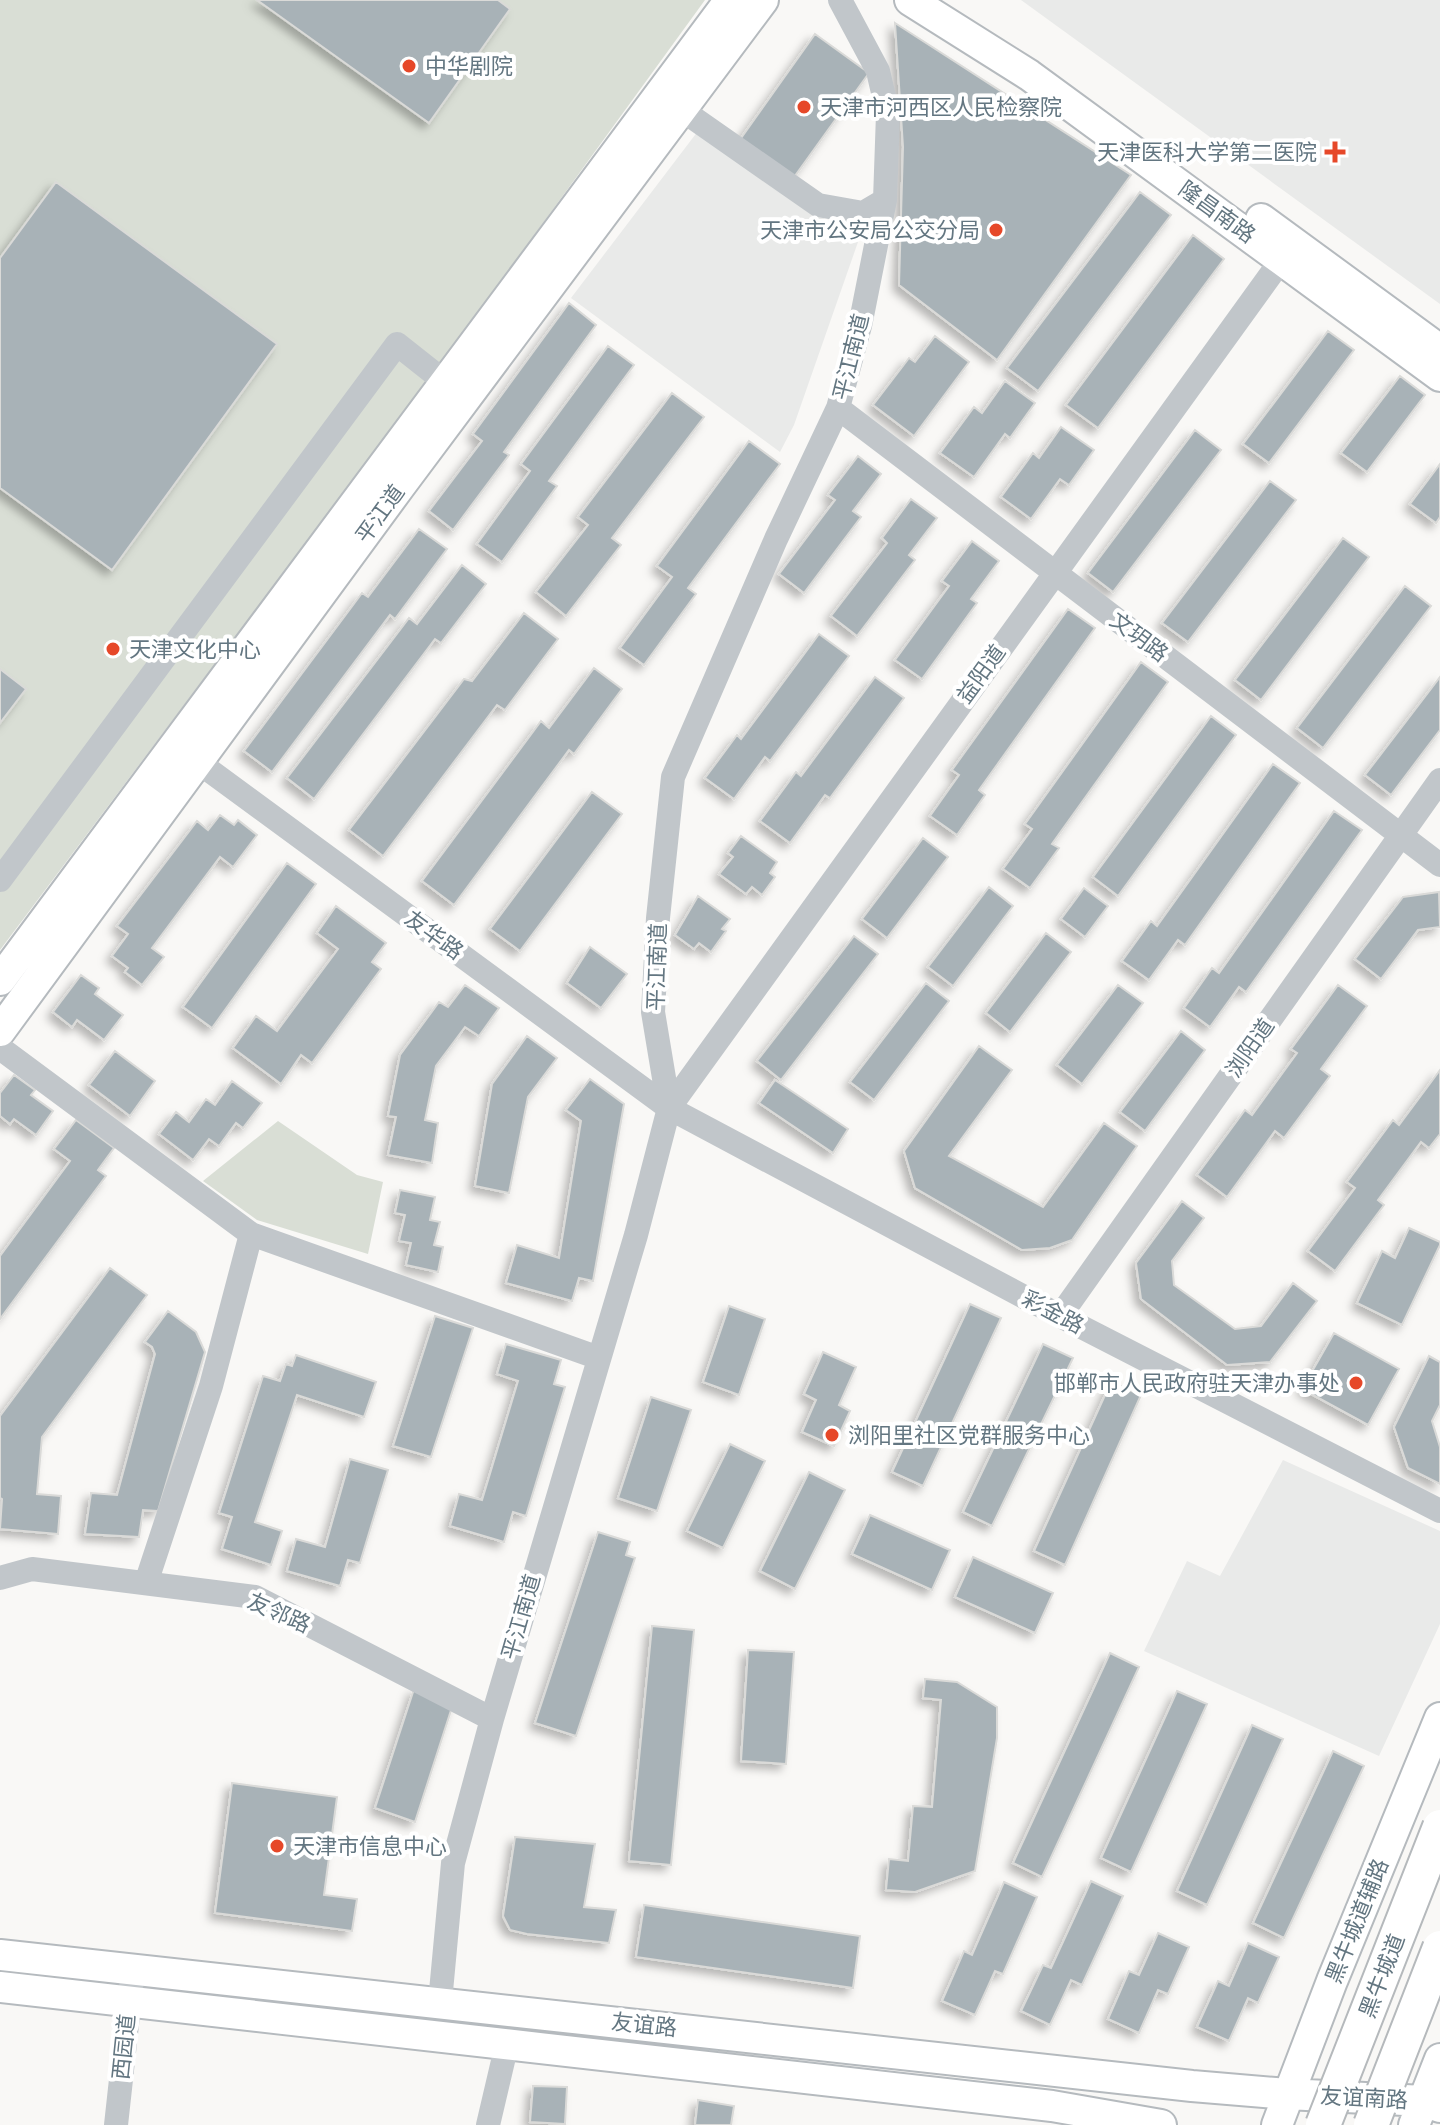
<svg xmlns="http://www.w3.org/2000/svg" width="1440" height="2125" font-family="Signika,'Noto Sans SC',sans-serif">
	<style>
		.built { fill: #e9eae9 }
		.green { fill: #d9ded5 }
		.building { fill: #a8b2b7; stroke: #dadad8; stroke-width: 2; filter: url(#shadow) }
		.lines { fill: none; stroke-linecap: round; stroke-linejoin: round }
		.major-casing { stroke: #b5babe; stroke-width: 34 }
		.minor { stroke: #c1c6ca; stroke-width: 24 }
		.major { stroke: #fff; stroke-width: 30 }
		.highway-bridge-casing { stroke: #b5b9bc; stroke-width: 38; stroke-linecap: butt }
		.highway-bridge { stroke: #fff; stroke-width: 34 }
		.poi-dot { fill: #e64829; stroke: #fff; stroke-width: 3 }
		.labels { text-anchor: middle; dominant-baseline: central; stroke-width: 8; stroke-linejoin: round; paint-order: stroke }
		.poi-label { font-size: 22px; fill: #637681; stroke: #fff; text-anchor: start }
		.street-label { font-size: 22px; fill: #637681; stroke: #fff }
	</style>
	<defs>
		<filter id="shadow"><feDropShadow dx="-5.5" dy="5.5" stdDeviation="4" flood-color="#0004"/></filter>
	</defs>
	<rect width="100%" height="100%" fill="#f9f8f6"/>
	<!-- built -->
	<path class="built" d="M1021,0H1440V304Z
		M698,131L858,242L794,425L780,452L571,298Z
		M1283,1460L1440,1531V1624L1379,1756L1144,1651L1187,1561L1220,1576Z"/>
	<!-- green -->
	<path class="green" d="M0,0H705L453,347L0,950Z
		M278,1121L357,1175L383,1182L368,1254L257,1220L203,1181Z"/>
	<!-- building -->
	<path class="building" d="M257,0H498L510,9L429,123Z
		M895,23L1131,175L997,360L899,285L903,147Z
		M815,34L869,73L792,180L739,141Z
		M56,182L277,344L112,570L0,488V258Z
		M1140,192L1171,215L1038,391L1007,368Z
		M1193,235L1224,259L1098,428L1066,405Z
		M569,303L596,325L504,452L509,455L453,530L429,511L482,441L473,434Z
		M1328,331L1354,350L1269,463L1243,444Z
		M935,336L969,362L914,436L873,405L909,358L915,362Z
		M608,346L634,365L549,481L557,486L502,562L477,544L530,471L521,464Z
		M1400,376L1425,395L1367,472L1341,453Z
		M1005,381L1035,403L1010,438L1005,434L974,477L940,453L974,407L982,413Z
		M672,393L704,417L612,538L621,545L566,616L536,592L588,525L578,517Z
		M1061,427L1094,450L1069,485L1060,479L1031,519L1001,497L1033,453L1039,458Z
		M1195,430L1221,450L1113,592L1088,573Z
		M749,441L780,464L688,588L696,594L644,665L620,648L672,577L657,566Z
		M858,456L881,474L853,511L861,517L804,593L779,574L835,500L828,495Z
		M1440,464V517L1436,523L1410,504Z
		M1270,481L1296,500L1188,642L1162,623Z
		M911,499L937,518L909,555L915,560L857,636L831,616L887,543L882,538Z
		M419,529L447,549L395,619L390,615L272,772L244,751L362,593L368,597Z
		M1343,538L1369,557L1261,700L1235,680Z
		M972,541L999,561L971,599L977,603L922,679L895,660L949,586L942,581Z
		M462,565L486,584L441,643L435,639L314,799L287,778L409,618L417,624Z
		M1405,586L1431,606L1323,748L1297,728Z
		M1068,609L1095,628L979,790L985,795L957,835L930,816L959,775L952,770Z
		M524,613L558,639L505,710L497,705L383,856L349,830L464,679L472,681Z
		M819,634L849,656L770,761L765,757L734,799L705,778L737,735L741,739Z
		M1141,662L1168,682L1052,844L1059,848L1030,888L1003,869L1032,829L1025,824Z
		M594,668L622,689L574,754L569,750L454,905L422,881L541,721L549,728Z
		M0,669L26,689L0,723Z
		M875,677L904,698L830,798L825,795L790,843L760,821L796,772L801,776Z
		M1440,677V730L1391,795L1365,775Z
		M1211,716L1236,735L1118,896L1093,877Z
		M1273,764L1300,783L1185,945L1178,940L1149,980L1122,961L1151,921L1157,926Z
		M592,792L622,814L520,951L490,929Z
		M1334,811L1362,830L1246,992L1239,987L1210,1027L1184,1008L1212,968L1219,973Z
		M220,815L234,825L238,820L257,835L233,867L220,857L152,948L164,957L142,985L125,972L128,968L112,956L128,934L117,926L197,821L208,830Z
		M741,836L777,862L770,873L775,877L762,895L752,887L746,894L719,874L733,857L728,853Z
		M923,838L948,857L887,938L862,919Z
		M287,863L316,884L212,1028L183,1007Z
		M989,887L1013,906L953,986L928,967Z
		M1084,888L1108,906L1085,937L1061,919Z
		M1439,892L1440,927L1418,930L1381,979L1355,959L1403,897Z
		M698,896L730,919L722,929L726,931L711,952L699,943L694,949L675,935Z
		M336,906L386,943L372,962L381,969L312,1063L301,1055L281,1084L233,1048L256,1016L277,1031L338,949L317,933Z
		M1046,933L1071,952L1010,1032L986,1013Z
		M854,936L878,954L781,1080L757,1061Z
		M590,947L627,974L601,1008L567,983Z
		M81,975L99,988L95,994L123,1015L104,1040L77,1020L72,1027L53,1012Z
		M926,983L949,1001L874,1100L850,1082Z
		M465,985L499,1008L479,1036L465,1027L436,1066L425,1120L438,1123L432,1163L388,1155L396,1117L388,1116L400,1055L439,1002L448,1007Z
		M1118,985L1143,1003L1082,1084L1057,1065Z
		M1338,985L1367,1006L1321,1069L1330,1076L1284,1138L1275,1131L1227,1197L1197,1175L1245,1110L1252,1115L1297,1053L1291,1049Z
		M1181,1031L1205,1050L1145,1131L1120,1112Z
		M527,1036L557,1058L528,1097L509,1193L475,1186L492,1084Z
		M979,1046L1012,1070L949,1156L1043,1207L1104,1123L1137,1146L1072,1240L1050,1248L1022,1250L915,1188L904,1151Z
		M115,1051L155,1081L130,1116L89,1085Z
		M1440,1070V1134L1429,1148L1421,1142L1378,1200L1384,1205L1335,1271L1308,1251L1355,1188L1347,1182L1393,1120L1399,1125Z
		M14,1075L35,1090L31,1095L53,1111L36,1135L14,1119L10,1124L0,1116V1093Z
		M590,1079L624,1104L593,1281L579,1278L572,1301L506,1283L517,1245L559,1258L581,1121L566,1110Z
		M775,1080L848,1129L833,1153L759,1103Z
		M232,1081L262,1103L243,1128L236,1123L219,1146L209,1139L193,1160L159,1134L176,1112L189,1122L206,1099L215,1105Z
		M76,1120L114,1148L98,1170L106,1176L0,1319V1256L70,1161L54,1149Z
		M400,1190L435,1197L430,1220L440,1222L434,1245L443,1247L438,1272L406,1265L411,1243L399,1241L405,1215L395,1213Z
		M1182,1201L1204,1218L1172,1261L1174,1285L1235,1329L1261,1326L1293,1283L1317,1301L1270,1362L1227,1365L1141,1299L1136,1263Z
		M1409,1228L1440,1242V1245L1402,1325L1357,1303L1382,1251L1395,1258Z
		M110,1268L147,1295L42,1437L37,1494L61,1496L58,1534L0,1529L2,1499L0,1498V1416Z
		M970,1304L1001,1318L923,1486L892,1472Z
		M729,1306L765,1319L739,1395L703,1382Z
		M168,1311L196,1332L205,1352L158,1511L143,1510L139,1537L85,1534L91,1493L117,1495L155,1354L152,1347L145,1342Z
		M435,1316L473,1328L431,1457L393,1446Z
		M1334,1333L1399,1369L1368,1425L1302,1389Z
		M506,1344L561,1360L554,1384L565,1387L526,1516L513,1512L504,1542L450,1526L459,1494L482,1500L518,1381L497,1374Z
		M1043,1344L1073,1358L992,1526L963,1512Z
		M823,1352L856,1367L839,1405L850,1411L834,1446L802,1432L816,1400L804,1394Z
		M296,1355L376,1382L364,1417L297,1395L255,1522L282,1531L271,1565L222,1549L232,1517L219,1513L263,1376L280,1381L286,1364L292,1366Z
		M1429,1356L1440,1362V1405L1432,1421L1440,1447V1484L1408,1468L1394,1427Z
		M1111,1382L1141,1395L1065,1565L1034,1551Z
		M651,1397L691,1410L657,1511L618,1498Z
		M730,1444L765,1461L723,1548L687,1531Z
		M350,1459L388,1470L360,1563L348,1560L340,1586L287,1571L296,1539L325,1547Z
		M809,1472L845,1490L795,1589L760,1571Z
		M870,1515L950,1550L932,1590L852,1554Z
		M598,1532L630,1542L626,1555L635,1558L576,1736L535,1723Z
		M973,1557L1053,1593L1035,1633L955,1597Z
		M652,1626L694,1630L671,1865L629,1861Z
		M748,1650L794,1652L786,1764L741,1761Z
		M1110,1653L1139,1667L1042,1877L1013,1863Z
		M925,1679L957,1682L997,1707V1738L975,1871L915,1892L886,1890L889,1859L908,1861L913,1806L932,1807L941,1700L923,1698Z
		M414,1689L454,1701L415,1822L375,1808Z
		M1177,1691L1207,1704L1131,1872L1101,1858Z
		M1252,1725L1283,1739L1207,1905L1177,1891Z
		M1333,1751L1364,1766L1284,1938L1253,1923Z
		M232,1783L337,1797L324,1895L357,1899L352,1931L215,1913Z
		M515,1837L595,1844L584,1907L616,1910L609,1943L527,1934L510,1930L503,1916Z
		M1091,1881L1123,1896L1082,1985L1071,1980L1050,2025L1021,2011L1043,1965L1051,1968Z
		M1004,1882L1037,1897L1003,1974L995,1971L975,2015L942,2001L964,1951L972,1955Z
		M644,1905L860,1936L853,1988L636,1957Z
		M1158,1933L1189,1947L1168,1994L1158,1990L1139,2033L1108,2019L1129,1971L1139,1975Z
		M1248,1943L1279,1957L1258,2003L1248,1998L1229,2041L1197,2027L1218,1981L1229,1986Z
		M533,2086L567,2087L565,2124L530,2122Z
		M698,2100L734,2106L731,2125H695Z"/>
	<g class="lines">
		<defs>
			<path id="major" d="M910,0L1029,75L1440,376
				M1261,219L1440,350
				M0,980L730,0
				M0,1031L400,486L763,0
				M0,1955L1192,2086L1287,2094L1424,2101L1440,2107
				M0,1987L1052,2106L1161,2125
				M1277,2125L1332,1981L1440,1718
				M1414,2125L1440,2059"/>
		</defs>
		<!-- major casing -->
		<use href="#major" class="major-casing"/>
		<!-- minor -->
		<path class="minor" d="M682,110L818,205L863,213L885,200
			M838,408L1440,865
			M198,762L669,1108L1060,1316L1440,1511
			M0,880L397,344L445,382
			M0,1048L251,1234L599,1358
			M669,1108L1290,248
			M1060,1316L1440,780
			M0,1578L32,1569L255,1597L492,1719
			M146,1583L211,1386L251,1234
			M440,2002L453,1863L492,1719L636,1235L669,1108L653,1012L658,918L673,777L776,539L838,408L860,326L885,200L888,114L878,71L840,0
			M116,2125L133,1970
			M488,2125L507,2044"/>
		<!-- major -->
		<use href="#major" class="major"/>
		<defs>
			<path id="highway-bridge" d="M1323,2125L1440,1827
				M1371,2125L1440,1948"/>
		</defs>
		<!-- highway-bridge casing -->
		<use href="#highway-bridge" class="highway-bridge-casing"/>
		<!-- highway-bridge -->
		<use href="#highway-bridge" class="highway-bridge"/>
	</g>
	<!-- markers -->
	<g class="poi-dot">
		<circle cx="409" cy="66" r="8"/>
		<circle cx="804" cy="107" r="8"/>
		<path d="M1331 140h8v8h8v8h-8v8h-8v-8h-8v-8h8z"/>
		<circle cx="996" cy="230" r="8"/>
		<circle cx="113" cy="649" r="8"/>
		<circle cx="1356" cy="1383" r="8"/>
		<circle cx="832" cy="1435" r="8"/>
		<circle cx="277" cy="1846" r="8"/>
	</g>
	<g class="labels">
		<!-- poi labels -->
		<g class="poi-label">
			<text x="425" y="66">中华剧院</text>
			<text x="820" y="107">天津市河西区人民检察院</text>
			<text x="1317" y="152" text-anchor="end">天津医科大学第二医院</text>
			<text x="980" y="230" text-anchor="end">天津市公安局公交分局</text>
			<text x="129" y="649">天津文化中心</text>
			<text x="1340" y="1383" text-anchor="end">邯郸市人民政府驻天津办事处</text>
			<text x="848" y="1435">浏阳里社区党群服务中心</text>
			<text x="293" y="1846">天津市信息中心</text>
		</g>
		<!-- street labels -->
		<g class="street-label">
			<text transform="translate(1217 212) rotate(36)">隆昌南路</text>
			<text transform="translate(851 357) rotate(-76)">平江南道</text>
			<text transform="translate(380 514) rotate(-54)">平江道</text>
			<text transform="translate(1139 637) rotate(37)">文玥路</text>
			<text transform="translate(981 674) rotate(-54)">益阳道</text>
			<text transform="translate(434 935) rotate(36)">友华路</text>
			<text transform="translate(657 967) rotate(-88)">平江南道</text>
			<text transform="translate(1250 1048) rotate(-55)">浏阳道</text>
			<text transform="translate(1053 1312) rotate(28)">彩金路</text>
			<text transform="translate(279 1613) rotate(24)">友邻路</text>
			<text transform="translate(521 1617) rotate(-74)">平江南道</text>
			<text transform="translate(1357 1921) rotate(-68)">黑牛城道辅路</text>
			<text transform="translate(1382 1976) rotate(-69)">黑牛城道</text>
			<text transform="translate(644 2025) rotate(6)">友谊路</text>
			<text transform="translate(124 2047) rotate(-84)">西园道</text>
			<text transform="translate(1364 2098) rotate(3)">友谊南路</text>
		</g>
	</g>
</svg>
